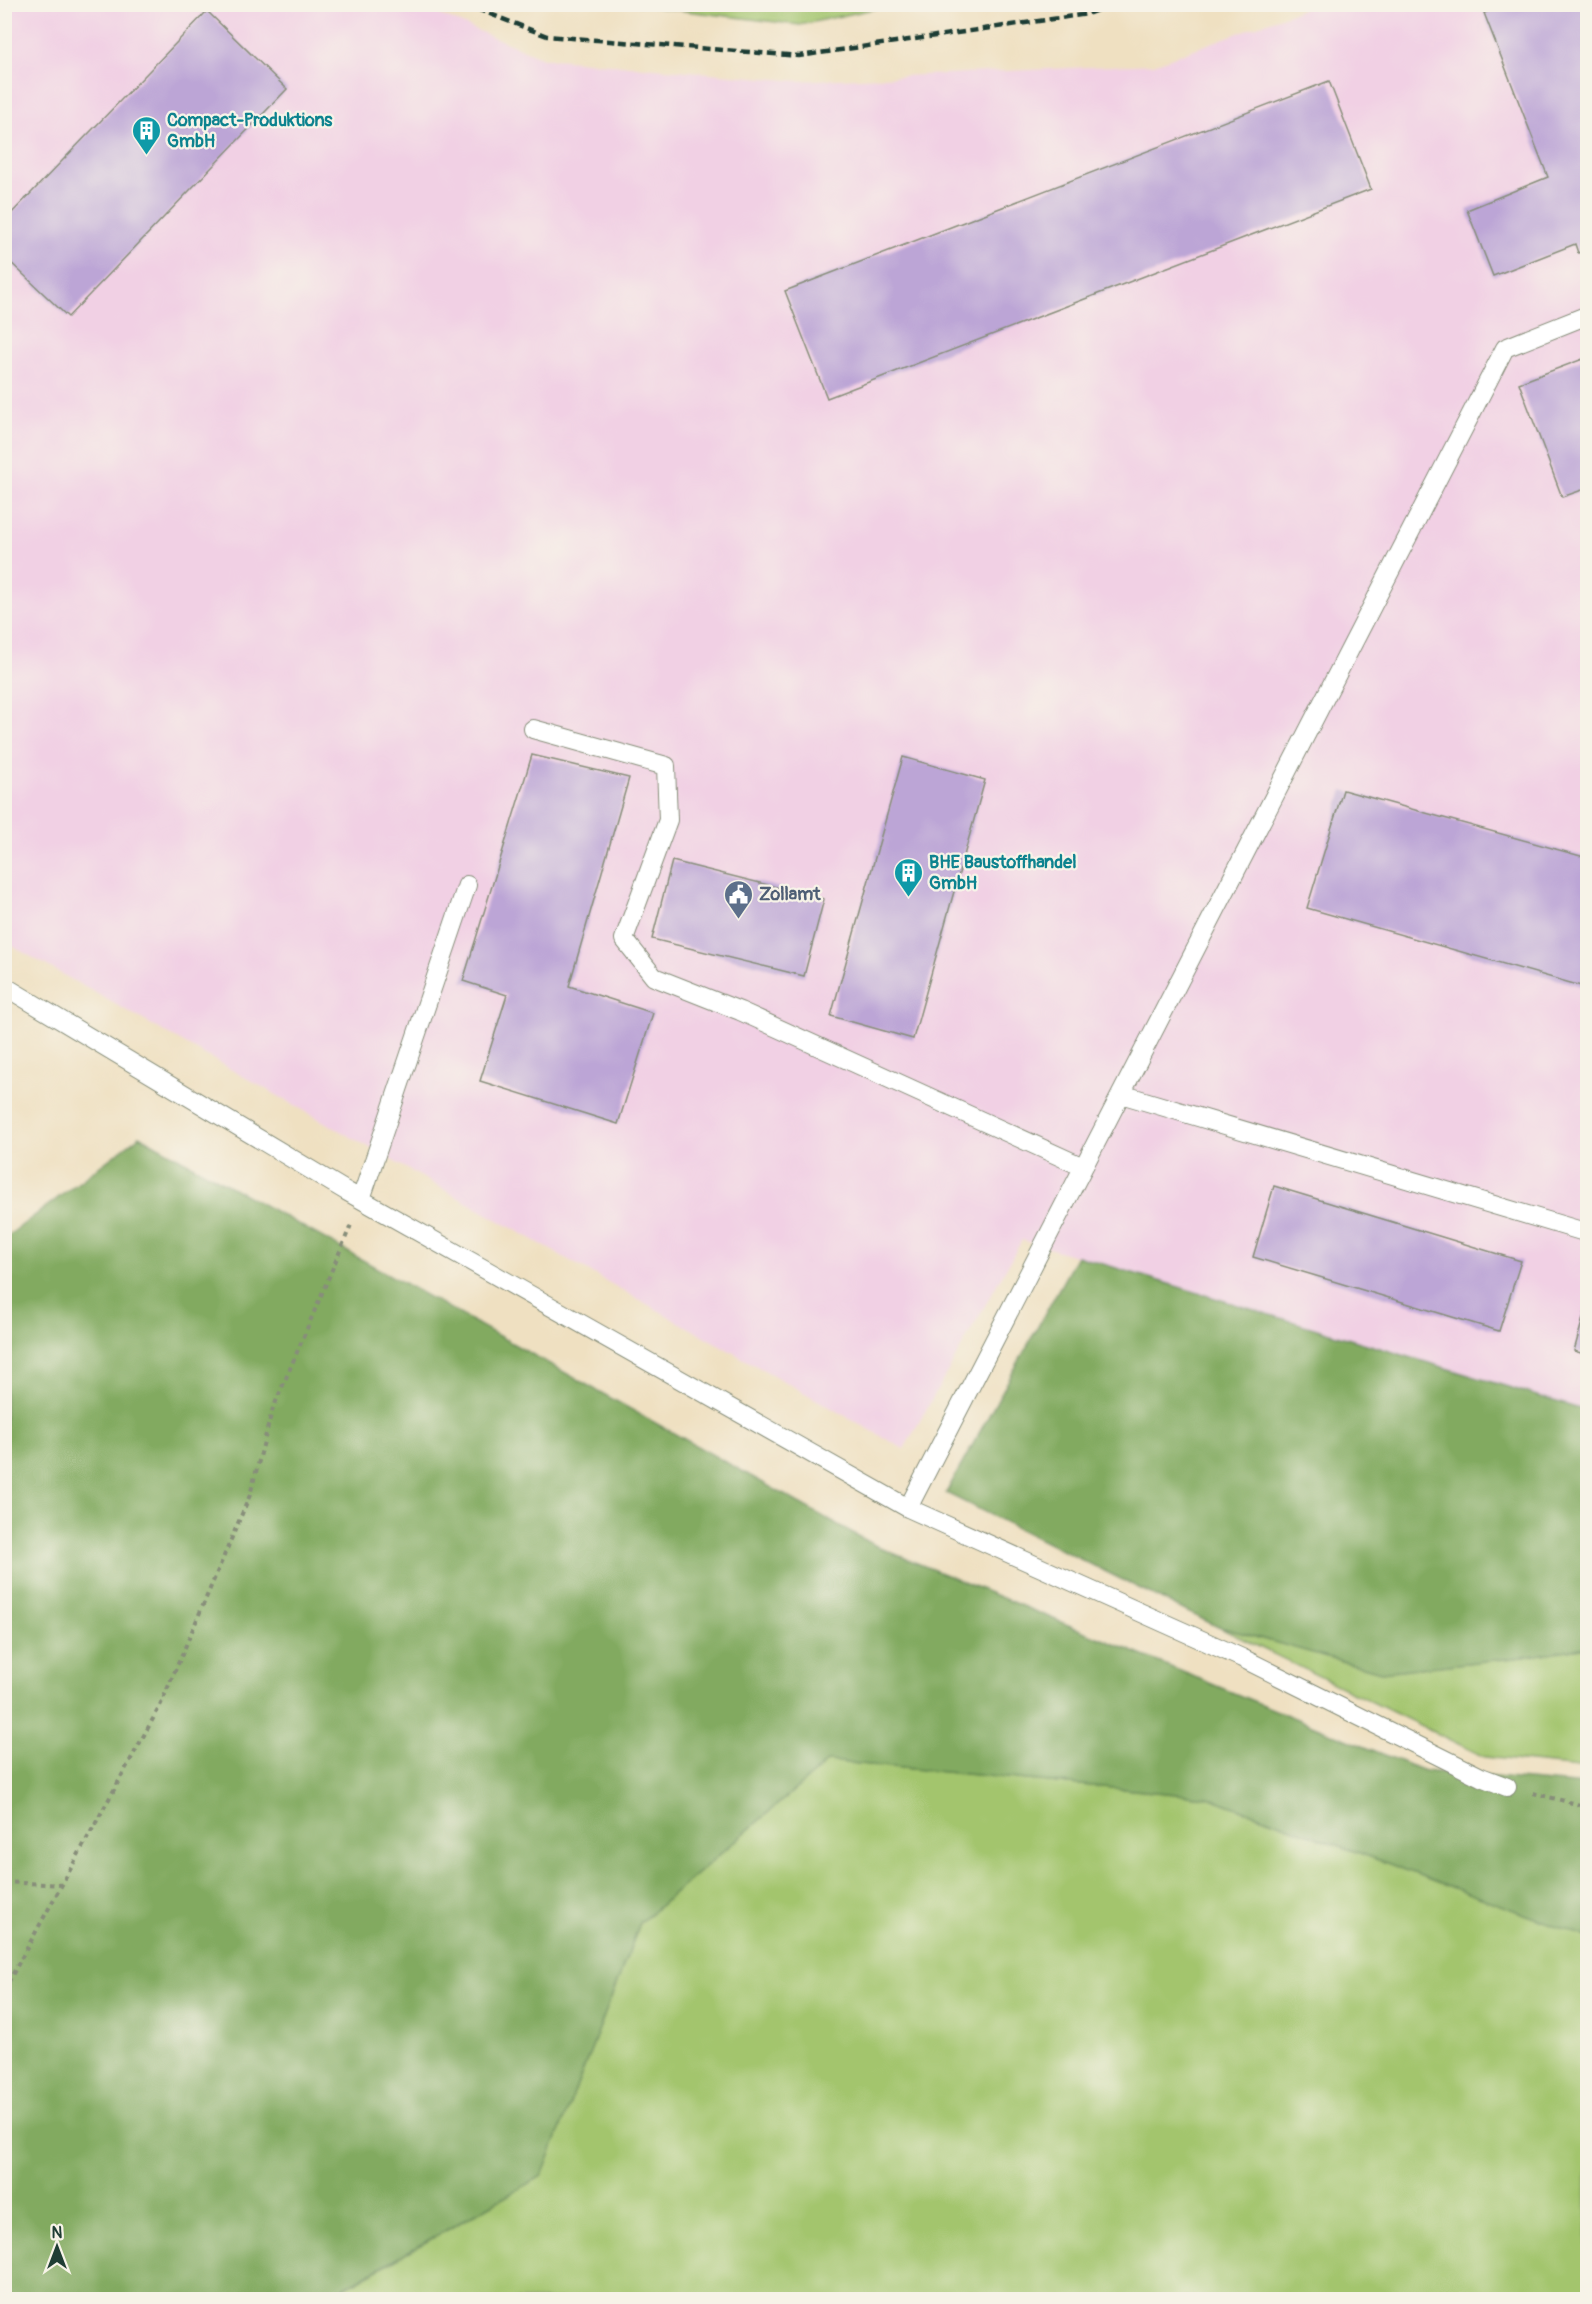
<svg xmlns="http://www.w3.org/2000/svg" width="1592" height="2304" font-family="Pangolin,sans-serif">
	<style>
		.built { fill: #f1d0e4 }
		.green { fill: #a3c56d; stroke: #618150; stroke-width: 1.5 }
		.forest { fill: #82aa60; stroke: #50744a; stroke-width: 1.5 }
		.building { fill: #bca5d6 }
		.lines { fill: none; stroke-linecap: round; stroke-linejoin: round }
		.lane-casing { stroke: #878e7a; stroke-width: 20 }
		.path { stroke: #878e7a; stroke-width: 4; stroke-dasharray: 4.5 4.5; stroke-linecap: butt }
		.lane { stroke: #fff; stroke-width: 18 }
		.rail { stroke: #1f3d34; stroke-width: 4.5; stroke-dasharray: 9 4.5; stroke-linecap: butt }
		.labels { text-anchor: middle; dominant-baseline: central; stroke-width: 4.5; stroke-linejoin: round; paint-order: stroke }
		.culture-label { font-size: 18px; font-weight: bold; fill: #0d838f; stroke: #f7f3e8; text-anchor: start }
		.service-label { font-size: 18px; font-weight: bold; fill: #4e5e75; stroke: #f7f3e8; text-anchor: start }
	</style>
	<rect width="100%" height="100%" fill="#f7f3e8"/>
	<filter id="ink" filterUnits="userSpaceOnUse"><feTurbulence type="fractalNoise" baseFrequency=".0167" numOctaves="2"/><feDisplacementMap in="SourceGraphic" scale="12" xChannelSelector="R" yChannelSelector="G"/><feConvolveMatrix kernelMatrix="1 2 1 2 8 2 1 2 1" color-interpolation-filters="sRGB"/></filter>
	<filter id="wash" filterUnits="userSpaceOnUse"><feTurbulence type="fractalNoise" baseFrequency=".008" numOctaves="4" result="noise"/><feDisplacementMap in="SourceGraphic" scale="24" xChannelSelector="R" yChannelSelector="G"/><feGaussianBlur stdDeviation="1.35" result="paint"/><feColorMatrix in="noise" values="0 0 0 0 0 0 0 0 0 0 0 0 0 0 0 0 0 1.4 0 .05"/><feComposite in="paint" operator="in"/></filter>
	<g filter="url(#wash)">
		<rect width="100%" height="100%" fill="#efe0c1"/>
		<!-- built -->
		<path class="built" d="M5,5H417L543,58L798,81L1154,64L1314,5H1587V1411L1022,1240L904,1449L5,942Z"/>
		<!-- green -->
		<path class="green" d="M638,5H891L800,25Z
			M1216,1626L1381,1672L1523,1657L1587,1647V1768L1485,1757Z
			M828,1761L1208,1797L1587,1937V2299L324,2300L542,2176L640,1923Z"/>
		<!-- forest -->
		<path class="forest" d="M140,1136L878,1547L1424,1771L1587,1785V1937L1208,1797L828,1761L640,1923L542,2176L324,2299L5,2300V1238Z
			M1077,1256L1587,1411V1647L1523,1657L1381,1672L1216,1626L946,1493Z"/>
		<g id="blocks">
			<!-- building -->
			<path class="building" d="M1506,4H1583L1588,15V249L1578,253L1575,244L1493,276L1467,210L1548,177L1484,13Z
				M207,11L287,89L68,317L4,256V221Z
				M1329,81L1371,189L827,398L785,291Z
				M1588,357V488L1562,497L1519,383Z
				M532,755L629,778L569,986L653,1013L618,1124L480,1081L507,995L463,981Z
				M903,757L985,780L913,1039L831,1016Z
				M1343,790L1588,858V988L1307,908Z
				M672,861L824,899L804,976L652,939Z
				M1274,1186L1521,1261L1499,1331L1253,1257Z
				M1587,1304H1588V1355L1574,1351Z"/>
		</g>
	</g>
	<g filter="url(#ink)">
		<use href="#blocks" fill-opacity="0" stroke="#878e7a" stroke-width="1.5"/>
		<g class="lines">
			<defs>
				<path id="lane" d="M533,729L666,766L668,820L624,939L654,977L740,1011L1083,1167
					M4,986L346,1191L908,1508L1242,1658L1481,1777L1507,1787
					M1121,1094L1588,1233
					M361,1199L467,885
					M908,1508L1505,348L1588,315"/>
			</defs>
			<!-- lane casing -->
			<use href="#lane" class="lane-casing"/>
			<!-- path -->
			<path class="path" d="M1533,1793L1588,1807
				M4,1882L63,1885
				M4,1990L160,1706L250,1495L272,1411L351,1225"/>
			<!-- lane -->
			<use href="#lane" class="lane"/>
			<!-- rail -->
			<path class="rail" d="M464,4L547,36L799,56L1087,14L1113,4"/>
		</g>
	</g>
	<!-- icons -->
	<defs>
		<symbol id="building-pin" viewBox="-11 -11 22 30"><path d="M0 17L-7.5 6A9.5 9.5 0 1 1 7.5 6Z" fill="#0f9aa8" stroke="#f7f3e8"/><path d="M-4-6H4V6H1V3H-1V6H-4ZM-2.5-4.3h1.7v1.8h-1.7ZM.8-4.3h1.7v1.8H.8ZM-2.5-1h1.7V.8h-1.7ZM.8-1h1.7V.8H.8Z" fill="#fff"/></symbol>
		<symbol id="civic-pin" viewBox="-11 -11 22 30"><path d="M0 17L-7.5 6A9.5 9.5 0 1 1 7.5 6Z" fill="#5c6f8a" stroke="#f7f3e8"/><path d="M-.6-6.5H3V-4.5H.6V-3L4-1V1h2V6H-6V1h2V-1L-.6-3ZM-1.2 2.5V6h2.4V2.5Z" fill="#fff"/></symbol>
	</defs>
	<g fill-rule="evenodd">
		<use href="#building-pin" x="130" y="114" width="33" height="45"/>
		<use href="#building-pin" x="892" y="856" width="33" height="45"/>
		<use href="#civic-pin" x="722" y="878" width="33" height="45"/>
	</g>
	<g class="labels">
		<!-- culture labels -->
		<g class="culture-label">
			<text x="167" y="120">Compact-Produktions<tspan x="167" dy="21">GmbH</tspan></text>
			<text x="929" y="862">BHE Baustoffhandel<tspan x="929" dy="21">GmbH</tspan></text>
		</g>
		<!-- service labels -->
		<g class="service-label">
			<text x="759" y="894">Zollamt</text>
		</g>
	</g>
	<!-- margin -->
	<rect width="1592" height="2304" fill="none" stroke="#f7f3e8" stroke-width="24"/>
	<!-- north arrow -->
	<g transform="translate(57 2247)" stroke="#f7f3e8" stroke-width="4.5" paint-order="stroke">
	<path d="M0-4.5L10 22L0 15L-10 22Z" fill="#1f3d34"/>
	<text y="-9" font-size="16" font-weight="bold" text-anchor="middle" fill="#1f3d34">N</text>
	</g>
</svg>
